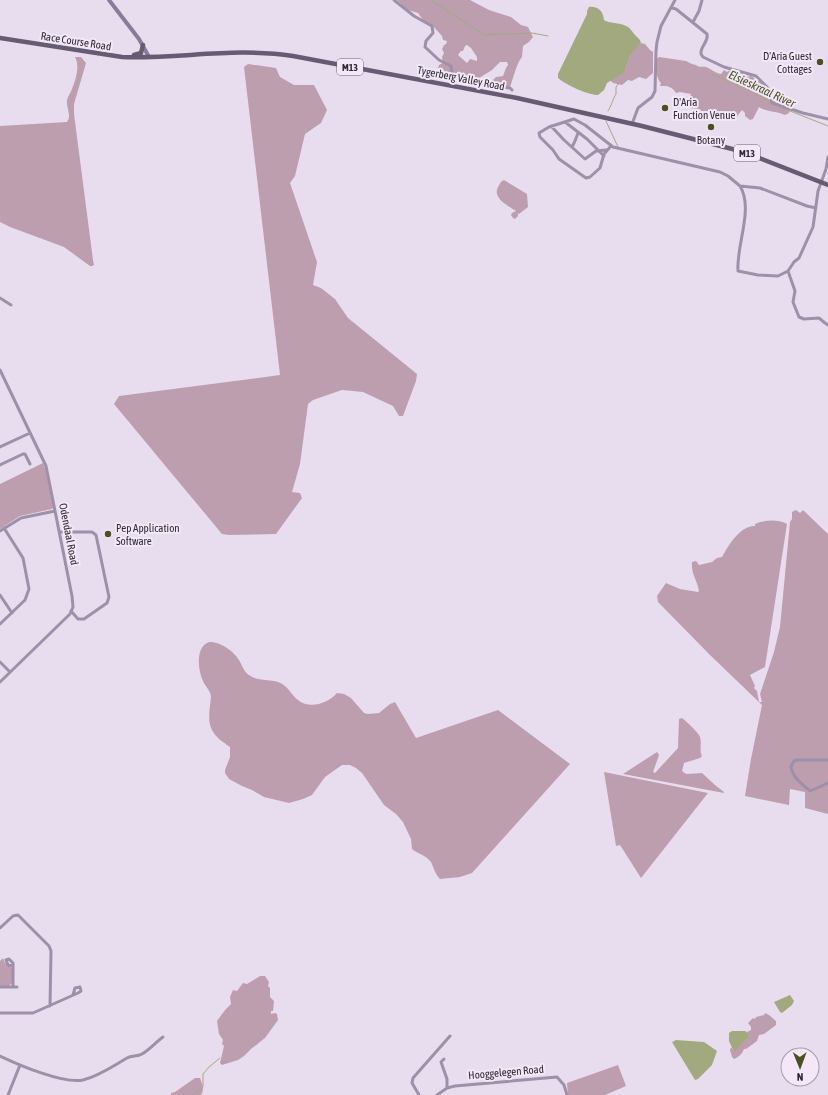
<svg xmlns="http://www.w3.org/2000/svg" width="828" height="1095" font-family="'Asap Condensed',sans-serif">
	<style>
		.green { fill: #bd9eaf; fill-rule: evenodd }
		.water { fill: #a3a97f }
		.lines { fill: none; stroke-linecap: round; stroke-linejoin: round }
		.stream { stroke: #a3a97f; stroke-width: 1 }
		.street { stroke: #9e90a9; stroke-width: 3 }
		.secondary { stroke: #8a7c99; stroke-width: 4 }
		.primary { stroke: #675b74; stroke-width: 4.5 }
		.poi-dot { fill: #495123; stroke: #f2e8f7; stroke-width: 1.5 }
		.labels { text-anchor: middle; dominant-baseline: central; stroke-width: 4; stroke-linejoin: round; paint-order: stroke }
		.shield { fill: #f2e8f7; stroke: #69626e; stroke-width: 1 }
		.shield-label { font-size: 10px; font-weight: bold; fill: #2e2934 }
		.street-label { font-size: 11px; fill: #2e2934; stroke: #f2e8f7 }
		.poi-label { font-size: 11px; fill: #2e2934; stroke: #f2e8f7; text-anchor: start }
		.water-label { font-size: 12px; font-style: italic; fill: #495123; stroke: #f2e8f7 }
	</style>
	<rect width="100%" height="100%" fill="#e8ddef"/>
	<!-- green -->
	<path class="green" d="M397,0H470L489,10L511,17L521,25L528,27L533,37L529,42L523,46L522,57C517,62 513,79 510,87L489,84L496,77L503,76L506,68L508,65L507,62H500L492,70L479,78L470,77L463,78L452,76C449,72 445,73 443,69L438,68L439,65L443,63L442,57L444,53L442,49L444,45L446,44L447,41L443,40L442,36L432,25L423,20L418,13L408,10ZM467,45L471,48L477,57V61L470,59L467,63L458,55L461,51H463L465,46Z
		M641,43L645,44L650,50L653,52V73L646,79L639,77L632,81L628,80L622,85L613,83L610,80C629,71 624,72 630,54C632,50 638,47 641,43Z
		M75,57H81L86,63L74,104V114L93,260L94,265L92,266H90L64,247L10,227L0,222V126L67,122C72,115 66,108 67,100C68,96 71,92 72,89C76,79 80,66 75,57Z
		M659,57L686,61L692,64L696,65C700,68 701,66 706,67C711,69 715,73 721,74L724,70L727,72L730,70L734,71L735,73H739L741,75L746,76L748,77L751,76L765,85L772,95V98L775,102L784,105L790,110L789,113L785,115C777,111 766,112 759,107L753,119L750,120L745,116V113L742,110L735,119L731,117L724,116L722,120L712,118L713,113L701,111L700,109L690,108L692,100L690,98L691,94L680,92L676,93C672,86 667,86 660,86L661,83C655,77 657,67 657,59Z
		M248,64L276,68L280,77L294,85H314L327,110L321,123L305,134L295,176L290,183L317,262L313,285L321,288L335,299L348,318L417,374L416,381L403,416H399L393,406L363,392L342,390L313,400L308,404L300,464L292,492L300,493L302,498L276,534L229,535L222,534L114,404L119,396L280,375L244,67Z
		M504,180L527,194L528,207L519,214L518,213V216L515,219L513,218L511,215L512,213L516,211C508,206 492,198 498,187C500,184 500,182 504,180Z
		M43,463L46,471L53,507L52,509L20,516L0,529V484Z
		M796,510L800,513L803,510L828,534V814L805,808V792L790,789L789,805L745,796L751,759L762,705L710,655L658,602L657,596L666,583L680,589L698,592L699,591C697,579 691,575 692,562L696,561L699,565L712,562L717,558L722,557C729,544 740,526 755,526V524C765,520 777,519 787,524L765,667L750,675L755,686L754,688L757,691L759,702H762L760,694L774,652L780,627L790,522L792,519V512Z
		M209,642C219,641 234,651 239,660C242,665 244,672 249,675C257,681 269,679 278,682C288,685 291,695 298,700C310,710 328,703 337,693L344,694L351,698L364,713L368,714L379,713L390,704L395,702L416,738L498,710L570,764L472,873L460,877L440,879C435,874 434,868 431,862C426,855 418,854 412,849L411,839L403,822L396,814L384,805L362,773L356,768L350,765H342L325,777L312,795L303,799L289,803L264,797L252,790L242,786L229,779L225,773V770L230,757V747C223,742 216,738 212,730C207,721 210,707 211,697C211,691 205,686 203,681C198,670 195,647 209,642Z
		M682,718C686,721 699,733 700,737C702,744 699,750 702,756L700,758L684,763L682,771L686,774L702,773L715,785L724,792V793L623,774L657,752L659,755L653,772L655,773L678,748L679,719Z
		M604,772L708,793L641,878L620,845L616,846Z
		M3,958L5,963L12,968V983L9,986H0V961Z
		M260,976H265L269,982L268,986L270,988V997L274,1001L273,1011H271V1014L275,1013L277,1014L278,1020L265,1038L251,1049L244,1056L238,1060L222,1065L220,1063L224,1046L222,1044L223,1040L219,1034L217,1021L225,1010L231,1004L230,997L233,990L237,991L243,983L247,984Z
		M765,1013L769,1015L776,1021V1025L764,1034L759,1035L757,1041L746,1049H744C742,1054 739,1057 734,1059L732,1057L730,1050L731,1047L733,1050L748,1033L747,1032L751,1030V1027L748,1023L753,1018L755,1019L756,1017L764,1015Z
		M618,1065L626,1086L605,1095H568L567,1083Z
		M195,1078H200C202,1084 205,1089 201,1095H171V1093L175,1092Z"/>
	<!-- water -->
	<path class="water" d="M589,7C598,6 603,11 604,20C610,24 619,22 626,26C631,28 632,32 635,35C638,38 640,39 641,43L630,55L625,71L622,74L607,83L604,90L598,95C588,95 566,85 558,78V74L587,14V11Z
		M790,995L794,1001L792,1005L782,1013L780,1012L774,1002Z
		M732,1031H745L748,1033V1037L735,1051L733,1050L729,1041V1033Z
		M676,1040L704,1042L717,1051L712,1065L698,1079L695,1080L672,1042Z"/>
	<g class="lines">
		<!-- stream -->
		<path class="stream" d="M431,0L484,35L532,33L548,36
			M711,74L748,89L770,103L828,126
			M608,111C611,107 614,96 616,94V87L619,83
			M606,121L618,147
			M193,1095L203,1087V1074L209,1067L220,1058"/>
		<!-- street -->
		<path class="street" d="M394,0L414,16L432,26L433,33L426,41L425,47L439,60L451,66L453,77L485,85L510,88L512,90
			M672,8L676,9L707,34C709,42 700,46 701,54L703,57L724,67L756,76L768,88L772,103L803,113L828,119
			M693,22L699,11L702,0
			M565,122L587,139L604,156
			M632,124L638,108L652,97L655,91L656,51L657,42L661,26L675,0
			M551,126L564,140L585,159L596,151L606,150
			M611,146L604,154L600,168L590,177L586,178L559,159L553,150L540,137L539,133L549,127L574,119L585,125L613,147L720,172L728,176L740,186L760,188L807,206L816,208
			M572,147L575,141L578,133
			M740,186C754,209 736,245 738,271L758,275L778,276L788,271L794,262L799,258L813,227L818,191L826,169L828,157
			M788,271L795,291L793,302L799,317L804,319L819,318L825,323L828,325
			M0,298L11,305
			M0,370L46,466L72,596L73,607L70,614L0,682
			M0,447L30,433
			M0,465L23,454H25L30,464
			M0,531L21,518L55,511
			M60,532H92L96,535L109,597L107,603L84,619H78L71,611
			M0,595L12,613
			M0,624L25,600L29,589L23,558L4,528
			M0,662L10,672
			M828,760H797L794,761L791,766C792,777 802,784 810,791L828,783
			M0,928L13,916L18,915L49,946L51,951L50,1006
			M6,960L9,959L13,963V987
			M6,960L8,965L13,966
			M0,987H17
			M0,1013H33L78,993L81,991L80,987L75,988L73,995
			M0,1056C19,1065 63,1084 83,1080C99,1076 113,1066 127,1058C132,1055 137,1057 142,1054C149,1050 156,1042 163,1037
			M444,1059L441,1062L447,1079V1088
			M8,1095L20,1065
			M419,1095L412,1083L413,1078L450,1036
			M437,1095L447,1088L455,1086L557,1077L564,1085L567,1095"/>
		<!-- secondary -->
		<path class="secondary" d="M109,0L139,39L149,57"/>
		<!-- primary -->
		<path class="primary" d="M0,38L122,57C180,59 235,47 293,56L517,98L642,126L744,152L828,185
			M134,55L141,53L143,45"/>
	</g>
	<!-- markers -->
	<g class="poi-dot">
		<circle cx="820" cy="62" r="4"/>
		<circle cx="665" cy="108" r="4"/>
		<circle cx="711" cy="127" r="4"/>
		<circle cx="108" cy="534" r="4"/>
	</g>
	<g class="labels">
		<!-- shield labels -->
		<g class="shield">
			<rect x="337" y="59" width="26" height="16" rx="3"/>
			<rect x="734" y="145" width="26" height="16" rx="3"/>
		</g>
		<g class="shield-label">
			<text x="350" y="67">M13</text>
			<text x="747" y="153">M13</text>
		</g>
		<!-- street labels -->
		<g class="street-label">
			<text transform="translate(76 41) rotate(9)">Race Course Road</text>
			<text transform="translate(461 78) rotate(11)">Tygerberg Valley Road</text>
			<text transform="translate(69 534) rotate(79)">Odendaal Road</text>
			<text transform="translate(506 1072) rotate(-5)">Hooggelegen Road</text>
		</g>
		<!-- poi labels -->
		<g class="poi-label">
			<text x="812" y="56" text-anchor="end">D'Aria Guest<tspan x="812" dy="13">Cottages</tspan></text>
			<text x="673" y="102">D'Aria<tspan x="673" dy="13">Function Venue</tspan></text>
			<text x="711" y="140" text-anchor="middle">Botany</text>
			<text x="116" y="528">Pep Application<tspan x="116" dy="13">Software</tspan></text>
		</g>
		<!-- water labels -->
		<g class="water-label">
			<text transform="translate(762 89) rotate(25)">Elsieskraal River</text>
		</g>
	</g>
	<!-- north arrow -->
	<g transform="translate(800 1067) rotate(179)"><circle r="19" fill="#f2e8f7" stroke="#a49ca9"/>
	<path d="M0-3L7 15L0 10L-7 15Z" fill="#495123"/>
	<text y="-6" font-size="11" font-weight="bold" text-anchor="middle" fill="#2e2934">N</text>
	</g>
</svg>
